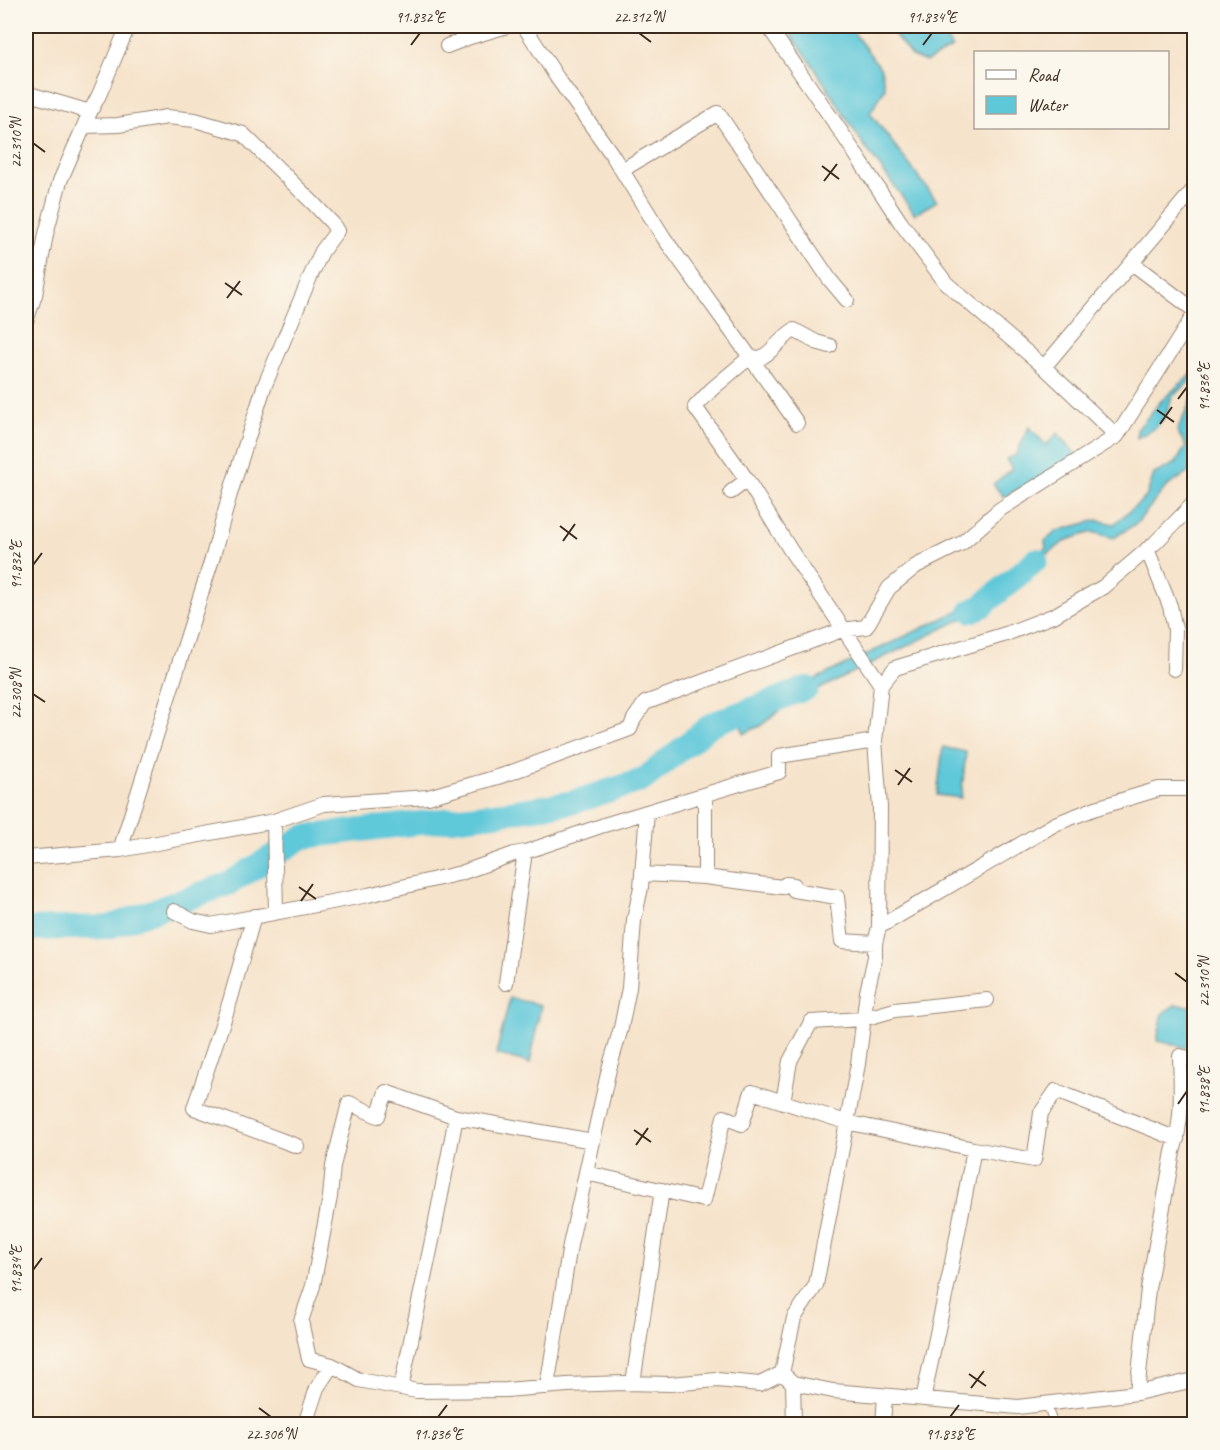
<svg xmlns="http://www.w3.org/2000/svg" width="1220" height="1450" font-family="Caveat,sans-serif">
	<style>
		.water { fill: #5ec8d9; stroke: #4c797c; stroke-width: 1.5 }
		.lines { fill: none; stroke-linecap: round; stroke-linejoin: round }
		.river { stroke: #5ec8d9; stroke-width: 24 }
		.service-casing { stroke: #988674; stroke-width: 9 }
		.minor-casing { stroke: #988674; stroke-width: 16 }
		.service { stroke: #fff; stroke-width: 7 }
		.minor { stroke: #fff; stroke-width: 14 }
		.ticks { fill: none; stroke: #3b2a1e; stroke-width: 2 }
		.neatline { fill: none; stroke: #3b2a1e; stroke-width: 2 }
		.ticks-label { font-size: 15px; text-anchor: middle; fill: #3b2a1e }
	</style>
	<rect width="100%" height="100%" fill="#fbf7ec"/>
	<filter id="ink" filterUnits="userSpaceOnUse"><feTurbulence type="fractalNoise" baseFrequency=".0167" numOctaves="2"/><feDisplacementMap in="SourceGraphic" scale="12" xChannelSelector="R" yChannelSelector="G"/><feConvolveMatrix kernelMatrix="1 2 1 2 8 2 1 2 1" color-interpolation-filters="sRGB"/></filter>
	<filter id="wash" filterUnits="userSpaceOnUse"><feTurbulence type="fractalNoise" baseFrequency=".008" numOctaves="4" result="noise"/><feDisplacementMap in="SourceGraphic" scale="24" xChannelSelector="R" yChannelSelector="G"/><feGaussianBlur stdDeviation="1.35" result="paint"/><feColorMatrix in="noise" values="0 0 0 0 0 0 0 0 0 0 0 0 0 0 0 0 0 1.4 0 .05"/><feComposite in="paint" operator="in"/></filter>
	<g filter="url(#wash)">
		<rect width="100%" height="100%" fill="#f6e3cb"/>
		<!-- water -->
		<path class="water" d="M784,26H849L881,69L885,88L870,113L937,201L915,214L863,144L808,58Z
			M888,26H938L952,48L926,62L911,56Z
			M1194,372V378L1172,397L1165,417L1154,429L1137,438V430L1161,401Z
			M1194,394V453L1189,472L1166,487L1137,523L1114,538L1092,532L1067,540L1038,561L1013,594L787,705L760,726L743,734L741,723L756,718L780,696L1006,588L1020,566L1046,548L1045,541L1057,531L1097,520L1114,524L1146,497L1154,474L1176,463L1186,446L1177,431Z
			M1029,427L1046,445L1058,433L1080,459L1004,497L993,484L1012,469L1006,459L1016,455Z
			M943,747L966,752L961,798L937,795Z
			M510,998L541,1005L530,1063L496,1054Z
			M1175,1005L1194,1006V1049L1157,1041L1163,1013Z"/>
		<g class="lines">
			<!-- river -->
			<path class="river" d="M971,611L982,606L1036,560
				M26,929L109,927L228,884L303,837L503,813L574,802L643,780L712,724L807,688"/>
		</g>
	</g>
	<g filter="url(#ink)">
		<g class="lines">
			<defs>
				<path id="service" d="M1046,1403L1054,1424"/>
				<path id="minor" d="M524,26L558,79L611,153L664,238L750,357L712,389L695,407L747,480
					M768,26L841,132L901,223L946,283L1044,367L1117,436
					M447,46L470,37L507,26
					M26,93L90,112
					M84,126L118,125L167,117L195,120L243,134L313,203L332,223L337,231L322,251L311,275L264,387L230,494L213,556L120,850
					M622,170L718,113L830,280L847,300
					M1132,263L1194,310
					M26,321L35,295L46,234L60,181L84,126L90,112L99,95L128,26
					M1044,367L1194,189
					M797,423L750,357C751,357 759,358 760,358C771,354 783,336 794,330L816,342L830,346
					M731,492L747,480L791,551L881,685
					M1147,549L1170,606L1175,629L1174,669
					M274,821L276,912
					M26,858L120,850L274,821L324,804L428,797L501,776L630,729L634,719L645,703L842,630L866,627L889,588L916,566L962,543L999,510L1117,436L1194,315
					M642,874L705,877V795
					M705,877L782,887L786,884L794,885V890L837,897L842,941L875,943
					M174,911L193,921L211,925L368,895L461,873L514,854L525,852L604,825L779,772V756L875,741
					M254,916L230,1001L194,1108L297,1146
					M879,927L1055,824L1096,808L1159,789H1194
					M506,983L525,852
					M783,1102L790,1061L811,1022L863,1019L895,1010L987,1000
					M593,1141L609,1069L621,1028L629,988L634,920L641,887L647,812
					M586,1173L704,1200L724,1117L742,1124L752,1092L846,1122L974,1149L1034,1160L1041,1113L1056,1091L1177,1139
					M782,1373L793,1383L833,1391L1018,1407L1137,1393L1194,1380
					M633,1383L662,1190
					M793,1383L794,1424
					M547,1387L570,1245L593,1141L456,1117L386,1092L378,1116L349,1103L333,1166L330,1197L313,1286L301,1321L309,1359L332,1365L359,1380L417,1391L506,1390L567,1385L624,1383L670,1384L717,1380L760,1384L782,1373L794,1318L816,1285L858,1064L867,992L875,957V943L879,927L880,807L875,741L881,685L895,668L1006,634L1055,615L1103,587L1155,543L1194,503
					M401,1388L434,1231L456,1117
					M1137,1393L1148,1289L1173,1152C1183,1120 1181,1089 1180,1056L1194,1059
					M923,1399L950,1273L974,1149
					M305,1424L317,1388L332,1365
					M883,1424L885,1396"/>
			</defs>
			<!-- service casing -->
			<use href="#service" class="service-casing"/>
			<!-- minor casing -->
			<use href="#minor" class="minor-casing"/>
			<!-- service -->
			<use href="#service" class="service"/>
			<!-- minor -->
			<use href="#minor" class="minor"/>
		</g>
	</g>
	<!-- ticks -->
	<path class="ticks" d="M639,33L651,42M411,45L420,33M923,45L932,33M33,143L45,152M822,166L839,179M824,181L837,164M225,283L242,295M227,298L240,281M1178,399L1187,387M1157,410L1174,422M1160,424L1172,407M560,526L577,539M563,541L575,524M33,565L42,553M33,694L45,702M895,770L912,782M898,785L910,768M299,887L316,899M301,901L313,884M1175,973L1187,982M1178,1104L1187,1091M634,1130L651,1142M636,1145L648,1128M33,1270L42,1258M969,1374L986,1386M971,1388L984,1371M259,1408L271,1417M438,1417L447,1405M950,1417L959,1405"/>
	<!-- margin -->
	<rect width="1220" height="1450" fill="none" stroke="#fbf7ec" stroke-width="66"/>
	<!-- legend -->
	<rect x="974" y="51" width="195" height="78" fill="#fbf7ec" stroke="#aea59a" stroke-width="1.5"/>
	<rect x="986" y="70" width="30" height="9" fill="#ffffff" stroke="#aea59a" stroke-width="1.5"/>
	<text x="1028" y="81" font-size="18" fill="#3b2a1e">Road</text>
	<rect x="986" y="96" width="30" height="18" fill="#5ec8d9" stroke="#aea59a" stroke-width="1.5"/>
	<text x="1028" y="111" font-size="18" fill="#3b2a1e">Water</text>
	<rect x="33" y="33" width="1154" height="1384" class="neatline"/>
	<g class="ticks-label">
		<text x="420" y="22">91.832°E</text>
		<text x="639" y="22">22.312°N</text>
		<text x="932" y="22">91.834°E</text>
		<text transform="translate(16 143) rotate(-90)" y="5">22.310°N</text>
		<text transform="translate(1204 387) rotate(-90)" y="5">91.836°E</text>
		<text transform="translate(16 565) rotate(-90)" y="5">91.832°E</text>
		<text transform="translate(16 694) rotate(-90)" y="5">22.308°N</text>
		<text transform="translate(1204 982) rotate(-90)" y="5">22.310°N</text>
		<text transform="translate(1204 1091) rotate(-90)" y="5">91.838°E</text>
		<text transform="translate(16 1270) rotate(-90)" y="5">91.834°E</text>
		<text x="271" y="1439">22.306°N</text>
		<text x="438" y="1439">91.836°E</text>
		<text x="950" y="1439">91.838°E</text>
	</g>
</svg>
